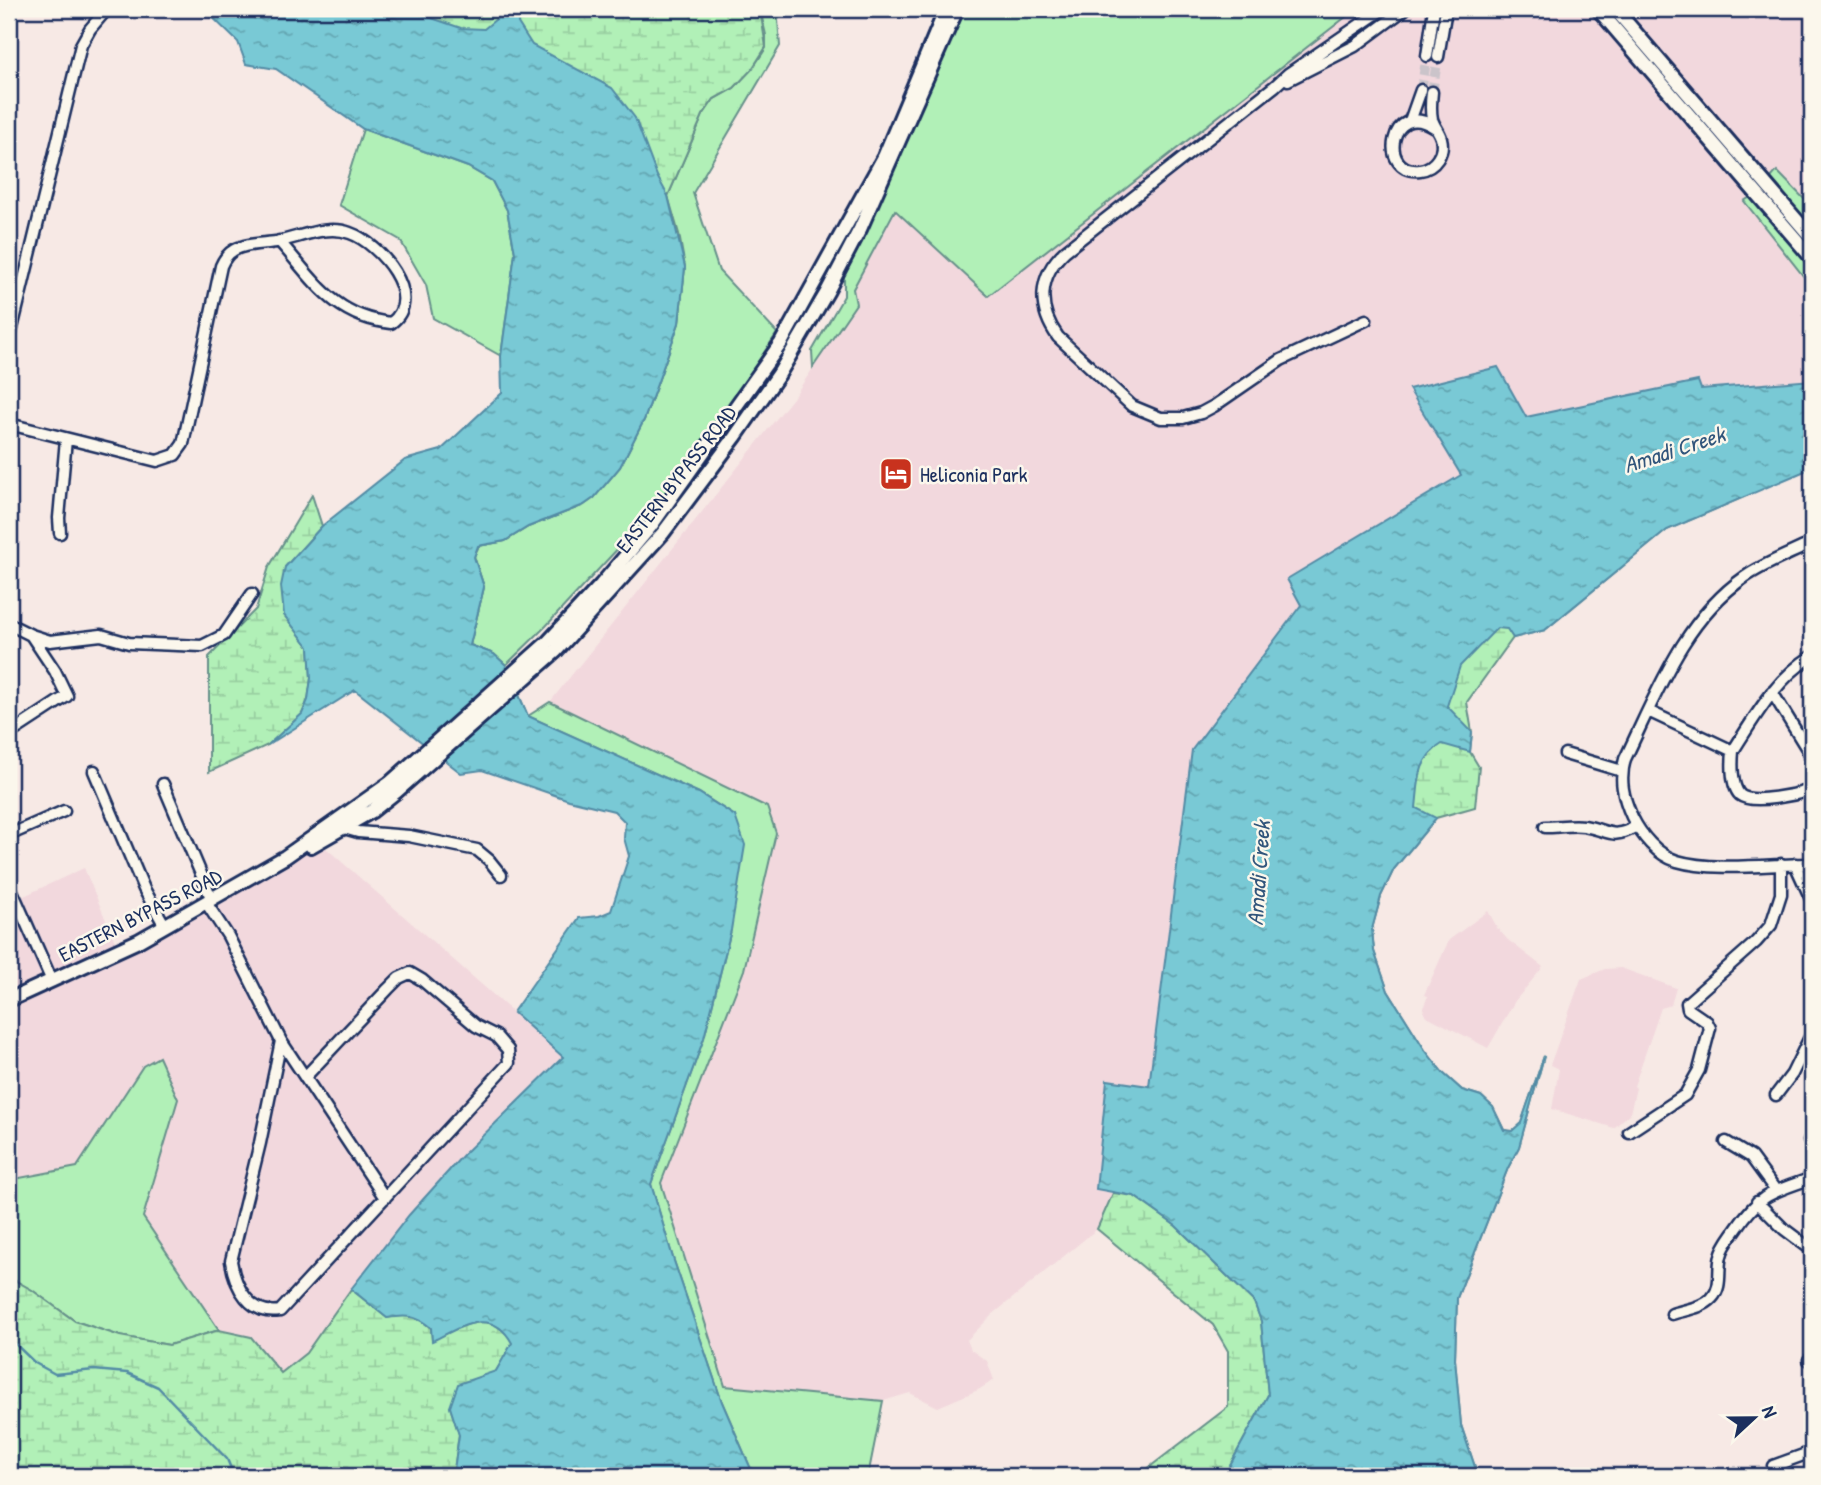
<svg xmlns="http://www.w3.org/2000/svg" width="1821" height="1485" font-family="'Patrick Hand',sans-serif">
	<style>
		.built { fill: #f2d8dd }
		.green { fill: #b1f0b7; stroke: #66908a; stroke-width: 2 }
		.wetland { fill: url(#wetland-marsh); stroke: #66908a; stroke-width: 2 }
		.water { fill: url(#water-ripples); stroke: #538ba5; stroke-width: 2 }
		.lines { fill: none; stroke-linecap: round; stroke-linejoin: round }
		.stream { stroke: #538ba5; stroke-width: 2.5 }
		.minor-tunnel { stroke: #cbc4ca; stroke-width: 10; stroke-dasharray: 10 5; stroke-linecap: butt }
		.minor-casing { stroke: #1b2f5e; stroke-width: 15 }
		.major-casing { stroke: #1b2f5e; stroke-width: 18 }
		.minor { stroke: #fbf7ec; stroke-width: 10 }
		.major { stroke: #fbf7ec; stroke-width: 12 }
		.labels { text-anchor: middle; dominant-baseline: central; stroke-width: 5; stroke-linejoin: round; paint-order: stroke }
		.poi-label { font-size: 21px; fill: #1b2f5e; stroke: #fbf7ec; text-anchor: start }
		.street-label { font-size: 21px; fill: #1b2f5e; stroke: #fbf7ec }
		.water-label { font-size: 23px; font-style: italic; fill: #32567c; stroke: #fbf7ec }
	</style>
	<defs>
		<pattern id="wetland-marsh" width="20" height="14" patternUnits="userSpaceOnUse" patternTransform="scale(1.75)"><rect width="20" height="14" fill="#b1f0b7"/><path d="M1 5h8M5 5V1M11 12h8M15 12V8" fill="none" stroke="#98cea0"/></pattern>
		<pattern id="water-ripples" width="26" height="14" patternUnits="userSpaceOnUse" patternTransform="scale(1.75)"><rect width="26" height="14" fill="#79c9d5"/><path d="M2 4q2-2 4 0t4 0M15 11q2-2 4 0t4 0" fill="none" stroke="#62a4b0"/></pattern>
	</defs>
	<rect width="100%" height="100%" fill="#f7e9e5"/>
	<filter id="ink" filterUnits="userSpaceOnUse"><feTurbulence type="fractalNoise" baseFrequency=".0143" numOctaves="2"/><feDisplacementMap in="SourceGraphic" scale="14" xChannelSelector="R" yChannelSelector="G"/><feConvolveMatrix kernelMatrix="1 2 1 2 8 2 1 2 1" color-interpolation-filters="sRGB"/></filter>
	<g filter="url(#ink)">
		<!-- built -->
		<path class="built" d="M1356,9H1812V207L1777,172L1752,196L1812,287V380L1701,389L1698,381L1526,417L1409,389L1462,475L1287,579L1302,604L1192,750L1149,1087L1096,1188L1113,1193L1097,1229L992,1315L967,1340L971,1350L987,1361L994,1380L978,1390L938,1407L910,1393L883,1401L725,1386L661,1183L744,970L776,833L550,702L793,398L856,304L853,289L895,210L988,295Z
			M310,834L563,1056L463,1155L409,1215L351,1289L306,1353L281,1373L251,1337L219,1330L143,1217L178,1099L143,1066L77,1167L9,1180V899L11,902L84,868L116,944Z
			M1488,911L1498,929L1508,940L1543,967L1515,1001L1488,1048L1425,1015L1423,1008L1428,996L1424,995L1449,940Z
			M1621,968L1676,988L1671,1005L1661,1008L1634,1086L1636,1088L1630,1113L1614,1128L1552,1109L1559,1069L1550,1065L1581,979L1605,969Z"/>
		<!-- green -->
		<path class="green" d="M760,9H782L778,20L780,46L693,193L719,271L777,333L693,459L648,516L546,626L506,665L494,654L470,645L484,587L474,557L478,546L505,541L528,527L584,505L644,420L679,323L685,267L679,234L668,196L703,115L714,99L734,88L752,69L766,48V35Z
			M959,9H1356L988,296L895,210L853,289L856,304L813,367L812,351L844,296V275Z
			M363,129L468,167L492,181L507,210L515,253L501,356L433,318L426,285L400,240L339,205Z
			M1777,171L1812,207V227L1770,179Z
			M1752,196L1812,266V287L1744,201Z
			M550,702L767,807L776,833L744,970L661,1183L725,1386L883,1401L868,1476H754L722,1402L673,1258L651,1184L704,1038L731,930L735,816L699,793L528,716Z
			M159,1057L178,1099L143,1217L219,1330L169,1345L120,1336L75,1321L32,1290L9,1277V1180L77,1167L143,1066Z"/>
		<!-- wetland -->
		<path class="wetland" d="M401,9H760L766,47L752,69L734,88L714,99L703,115L668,196L685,267L679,323L644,420L620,467L594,498L584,505L528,527L505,541L479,546L474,556L484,587L470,645L494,654L506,665L528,716L454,660L477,541L575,480L475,39Z
			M1751,494L1667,530L1545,630L1513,638L1467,702L1472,732L1470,752L1479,767L1475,807L1436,818L1394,869L1381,896L1372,929L1374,951L1388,991L1425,1050L1443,1073L1462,1090L1481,1096L1493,1107L1504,1130L1512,1131L1521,1123L1544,1056L1519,1147L1508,1168L1457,1298L1455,1359L1461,1425L1478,1476H1449L1379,999L1351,872L1416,705L1517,590Z
			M312,495L322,526L285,567L284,615L309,647L311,678L308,700L302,714L268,745L209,772V657L256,609L269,567Z
			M1113,1193L1134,1196L1176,1226L1254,1302L1261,1321L1268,1395L1224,1476H1138L1228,1407V1351L1213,1325L1097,1229Z
			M9,1277L32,1290L75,1321L120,1336L169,1345L219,1330L251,1337L281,1373L306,1353L351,1289L387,1318C407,1314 415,1314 431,1328L432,1340C461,1327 492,1306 513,1343L496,1371L450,1407L459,1434L454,1470L448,1476H9Z"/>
		<!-- water -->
		<path class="water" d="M204,9H405L461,28L484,29L508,9H521L518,23L532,45L612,88L635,118L657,176L668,196L685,267L679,323L644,420L620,467L594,498L584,505L528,527L505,541L478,546L474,557L484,587L470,645L494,654L506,665L528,716L699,793L735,816L745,845L731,930L704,1038L651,1184L673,1258L722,1402L754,1476H448L454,1470L459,1435L450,1407L458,1384L496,1371L512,1343C492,1306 461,1327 432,1341L431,1328C416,1315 406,1315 387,1318L351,1289L409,1215L463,1155L563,1057L513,1012L579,918L599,916L611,911L629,856L624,838L625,822L614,811L569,800L482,770L461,773L355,690L268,745L302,714L308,700L311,678L309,647L284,615L281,586L285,567L322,526L405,460L441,450L502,393L501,356L515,253L507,210L492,181L468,167L363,129L276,69L246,64L238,42Z
			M1498,367L1526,417L1698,381L1701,389L1812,380V468L1667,530L1545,630L1513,638L1507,629L1497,628L1460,666L1447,706L1472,732L1470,752L1442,744C1417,759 1419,782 1416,808L1436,818L1394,869L1381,896L1372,929L1374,951L1388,991L1425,1050L1443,1073L1462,1090L1481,1096L1493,1107L1504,1130L1512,1131L1521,1123L1544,1056L1519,1147L1508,1168L1457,1298L1455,1359L1461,1425L1478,1476H1224L1268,1395L1261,1321L1254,1302L1176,1226L1134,1196L1096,1189L1107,1080L1149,1086L1192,750L1301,605L1287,579L1461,475L1409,389Z"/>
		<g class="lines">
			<!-- stream -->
			<path class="stream" d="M9,1338L35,1363L55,1374L94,1370L127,1373L158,1387L227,1459L234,1476"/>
			<!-- minor-tunnel -->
			<path class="minor-tunnel" d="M1421,90L1427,56
				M1432,92L1438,57"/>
			<defs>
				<path id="minor" d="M1427,56L1434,9
					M1438,57L1446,9
					M1288,80L1355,46L1405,9
					M1432,92C1431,101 1430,109 1432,119C1434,126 1439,131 1441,138C1445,153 1435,168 1420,170C1377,175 1390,98 1434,127
					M1410,121L1421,90
					M1366,320L1281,360L1214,406L1201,413L1183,418H1161L1132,406L1058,337C1037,308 1038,276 1065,251L1275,86L1288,74L1383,9
					M9,341L81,45L90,29L107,9
					M9,424L157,461L175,455L183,444L221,266C224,259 227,254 234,250C246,243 263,244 276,242C299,238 326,224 350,233C379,243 426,297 391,323C334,317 314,280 279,241
					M60,533L59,518L66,439
					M1812,543C1790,554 1765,563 1745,577C1683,620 1656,695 1625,759C1619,780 1623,797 1632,817C1641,835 1657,855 1677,861C1714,872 1773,864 1812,864
					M9,624L31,635L50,641L101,635L129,643L202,646L224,635L252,594
					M1812,656C1776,679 1756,715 1733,751C1732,762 1731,786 1740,795C1752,805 1798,794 1812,790
					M1772,692L1812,757
					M1648,711L1733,751
					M9,734L67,696L55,671L31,635
					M1565,754L1622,771
					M94,771L144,889L165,926
					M163,784L212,900
					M1545,827C1558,827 1572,824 1584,826C1610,830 1610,841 1637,826
					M344,828L358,832L409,836L477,850L489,860L501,875
					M9,835L64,811
					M1795,864L1812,901
					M9,884L52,981
					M207,904L228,936L281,1041L385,1198
					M281,1041L260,1143L231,1261C235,1287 250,1316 280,1311L509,1063L508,1050L496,1036L476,1026L422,980L410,973L399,978L388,989L305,1077
					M1776,1095L1792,1074L1812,1033
					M1629,1132L1685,1095L1699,1070L1710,1028L1707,1022L1688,1009L1687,1003L1756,942L1771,925L1781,894V864
					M1809,1141L1812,1138
					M1726,1142L1751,1157L1776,1191
					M1757,1202L1784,1229L1812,1250
					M1672,1314C1684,1310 1703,1308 1712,1298C1723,1286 1717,1271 1721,1256C1723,1246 1731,1237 1737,1228C1761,1192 1774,1192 1812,1178
					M1809,1360L1812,1358
					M1773,1466L1806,1454L1812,1449"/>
				<path id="major" d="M1598,9L1812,258
					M1615,9L1812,238
					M311,846L372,811L397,791L556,651L663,533L735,437L779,374L827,292L860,229L957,9
					M9,1000L138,941L285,857L390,783L548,642L601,585L651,526L781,343L884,157L946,9"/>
			</defs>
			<!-- minor casing -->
			<use href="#minor" class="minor-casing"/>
			<!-- major casing -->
			<use href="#major" class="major-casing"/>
			<!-- minor -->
			<use href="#minor" class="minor"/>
			<!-- major -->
			<use href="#major" class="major"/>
		</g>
	</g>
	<!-- icons -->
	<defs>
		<symbol id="hotel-square" viewBox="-11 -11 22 22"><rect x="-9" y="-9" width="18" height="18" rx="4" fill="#c8321e" stroke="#fbf7ec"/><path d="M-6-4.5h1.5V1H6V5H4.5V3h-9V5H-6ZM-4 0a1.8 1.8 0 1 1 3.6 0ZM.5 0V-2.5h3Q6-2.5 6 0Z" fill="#fff"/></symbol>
	</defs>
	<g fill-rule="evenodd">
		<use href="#hotel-square" x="877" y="455" width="38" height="38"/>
	</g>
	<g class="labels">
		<!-- poi labels -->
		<g class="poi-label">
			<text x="920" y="474">Heliconia Park</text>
		</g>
		<!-- street labels -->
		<g class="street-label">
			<text transform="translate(676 479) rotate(-52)">EASTERN BYPASS ROAD</text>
			<text transform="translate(140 915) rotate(-27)">EASTERN BYPASS ROAD</text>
		</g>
		<!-- water labels -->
		<g class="water-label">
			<text transform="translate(1674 449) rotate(-18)">Amadi Creek</text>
			<text transform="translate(1258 873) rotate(-86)">Amadi Creek</text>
		</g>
	</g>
	<!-- margin -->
	<rect width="1821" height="1485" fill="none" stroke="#fbf7ec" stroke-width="35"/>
	<rect x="18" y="18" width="1786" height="1450" fill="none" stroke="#1b2f5e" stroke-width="2.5" filter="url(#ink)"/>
	<!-- north arrow -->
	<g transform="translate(1754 1418) rotate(68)" stroke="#fbf7ec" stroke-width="5" paint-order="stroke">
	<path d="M0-5L12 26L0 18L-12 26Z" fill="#1b2f5e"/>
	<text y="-10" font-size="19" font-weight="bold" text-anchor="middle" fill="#1b2f5e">N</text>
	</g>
</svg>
